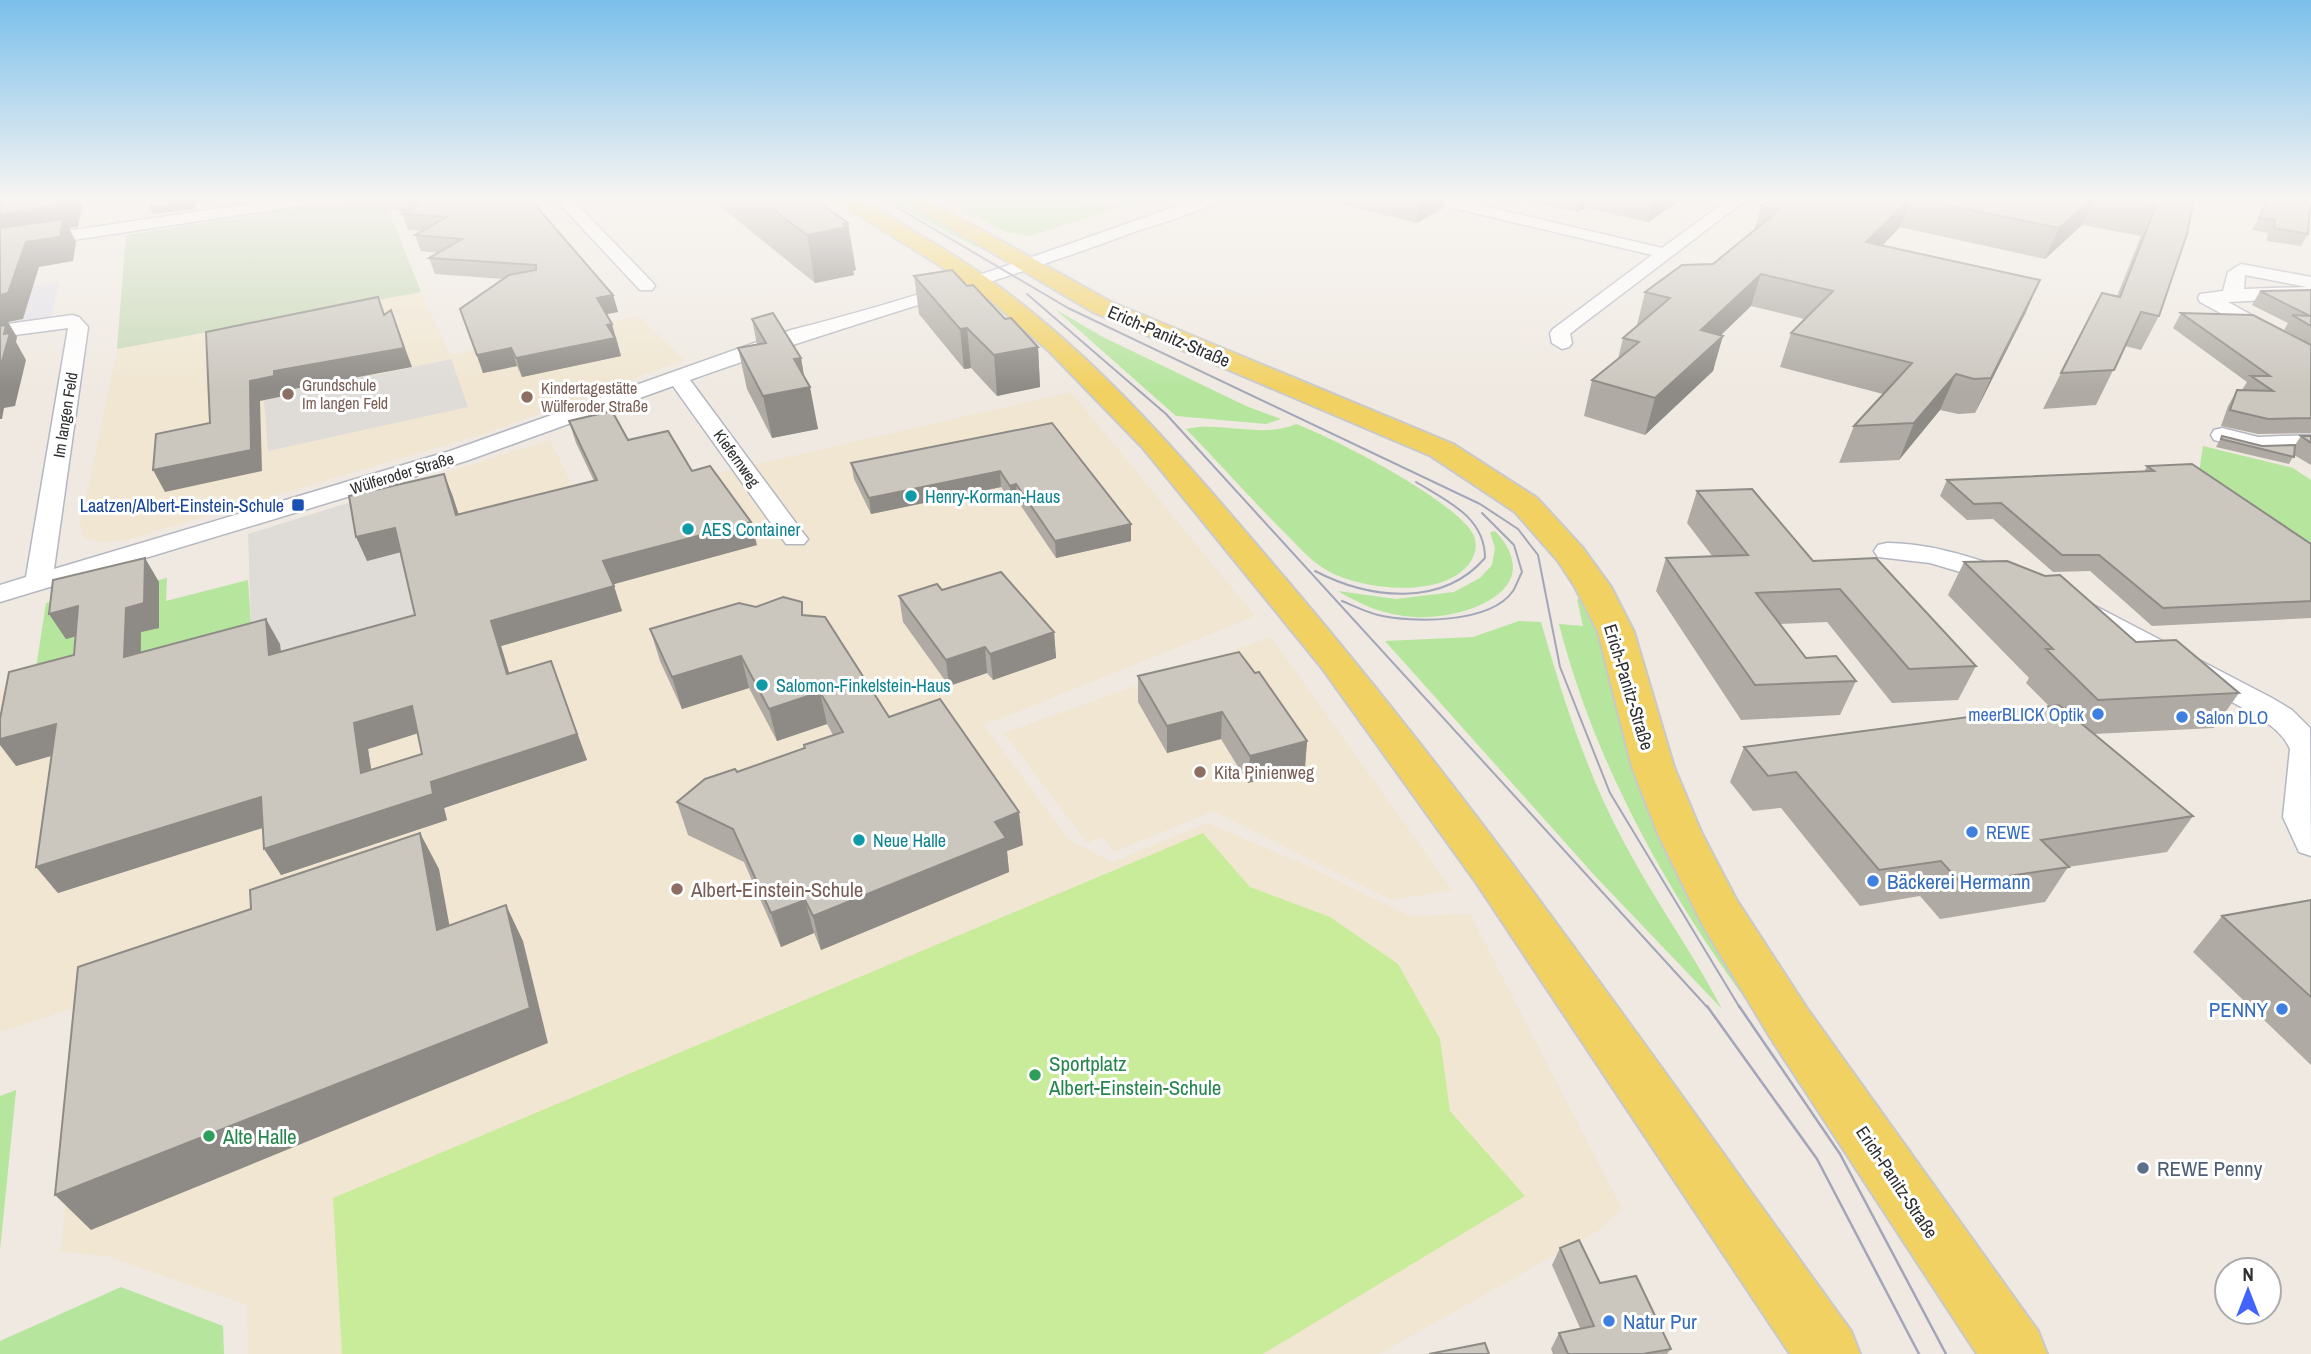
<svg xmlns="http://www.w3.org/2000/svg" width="2311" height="1354" font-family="'Archivo Narrow',sans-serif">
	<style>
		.industrial { fill: #e3e1e8 }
		.education { fill: #f0e6d1 }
		.green { fill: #b6e59e }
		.cemetery { fill: #c8d9b8 }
		.pitch { fill: #c9ec9a }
		.plaza { fill: #dfdcd8 }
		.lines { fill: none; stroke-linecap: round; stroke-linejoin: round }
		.minor-casing { stroke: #b4b7c1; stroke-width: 3 }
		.major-casing { stroke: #c9c9c9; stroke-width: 4 }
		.minor { fill: #fff; fill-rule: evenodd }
		.major { fill: #f2d163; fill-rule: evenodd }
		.tram-far1 { stroke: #a3a6b8; stroke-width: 2 }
		.tram { stroke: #a3a6b8; stroke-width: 2.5 }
		.wall { fill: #afaba4; fill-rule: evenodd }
		.shaded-wall { fill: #8e8b86 }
		.building { fill: #cbc7bf; stroke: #8e8b86; stroke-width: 2; fill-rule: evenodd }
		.education-dot { fill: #8d6e63; stroke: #fff; stroke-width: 2.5 }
		.culture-dot { fill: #0f9aa8; stroke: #fff; stroke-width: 2.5 }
		.transit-dot { fill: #1a4fb4; stroke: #fff; stroke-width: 2.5 }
		.shop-dot { fill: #3f7fe0; stroke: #fff; stroke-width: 2.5 }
		.leisure-dot { fill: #2e9e5b; stroke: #fff; stroke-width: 2.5 }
		.service-dot { fill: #5c6f8a; stroke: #fff; stroke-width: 2.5 }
		.labels { text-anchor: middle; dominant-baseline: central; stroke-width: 6; stroke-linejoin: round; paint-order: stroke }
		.far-education-label { font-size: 16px; fill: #785e54; stroke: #fff; text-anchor: start }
		.far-street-label { font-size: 16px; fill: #2e2e2e; stroke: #fff }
		.street-label { font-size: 18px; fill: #2e2e2e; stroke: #fff }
		.culture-label { font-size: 18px; fill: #0d838f; stroke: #fff; text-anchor: start }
		.transit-label { font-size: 18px; fill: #164399; stroke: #fff; text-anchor: end }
		.shop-label { font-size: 18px; fill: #366cbe; stroke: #fff; text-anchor: start }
		.education-label { font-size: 18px; fill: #785e54; stroke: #fff; text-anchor: start }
		.near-shop-label { font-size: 21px; fill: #366cbe; stroke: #fff; text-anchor: start }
		.near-education-label { font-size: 21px; fill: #785e54; stroke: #fff; text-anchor: start }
		.near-leisure-label { font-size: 21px; fill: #27864d; stroke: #fff; text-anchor: start }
		.near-service-label { font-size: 21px; fill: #4e5e75; stroke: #fff; text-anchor: start }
	</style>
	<rect width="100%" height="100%" fill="#efe9e1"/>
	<!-- industrial -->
	<path class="industrial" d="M59,282L51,317L0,325V292Z"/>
	<!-- education -->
	<path class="education" d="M421,292L450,355L639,316L684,360L486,433L122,541L99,542L84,537L80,527L117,349Z
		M1071,392L1255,616L984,725L1070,841L1113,862L1207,823L1303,864L1410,916L1470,914L1622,1209L1599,1230L1379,1354H248L247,1305L107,1256L61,1252L85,1004L0,1032V690L251,624L297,519L550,440L577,496L601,500Z
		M1271,637L1452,890L1391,900L1213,811L1114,852L1102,837L1087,843L1004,733Z"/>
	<!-- green -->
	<path class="green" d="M886,199H899L984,245L976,247Z
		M943,199H1067L1110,206L1125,200L1147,199L1029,236L1006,232Z
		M1055,309L1103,337L1246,406L1281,419L1266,424L1176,416Z
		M1296,424C1332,437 1459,502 1474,536C1477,544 1476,553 1471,561C1446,600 1362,590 1328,571C1310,561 1298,546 1284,532C1252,500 1219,463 1186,429C1223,421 1261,439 1296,424Z
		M2203,446L2293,468L2311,480V546L2199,472Z
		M1495,531C1551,591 1462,620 1414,617C1386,615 1362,606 1338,591L1396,599L1454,592L1480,578L1492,565L1495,548L1490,532Z
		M167,578L166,601L248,580L251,624L34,681L46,603L118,585V590Z
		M1577,599L1584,600L1601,640L1698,910L1749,1004C1665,889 1594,761 1559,624L1583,626Z
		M1519,621L1541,622C1562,695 1584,765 1619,833C1650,894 1691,949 1722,1009L1596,877L1385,641L1473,637Z
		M16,1090V1091L0,1250V1096Z
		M121,1287L223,1326L224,1354H0V1341Z"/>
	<!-- cemetery -->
	<path class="cemetery" d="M359,199H384L421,292L117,349L126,235Z"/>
	<!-- pitch -->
	<path class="pitch" d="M1203,833L1250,887L1330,917L1398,964L1440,1039L1450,1111L1525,1196L1263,1354H342L333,1198Z"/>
	<!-- plaza -->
	<path class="plaza" d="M451,359L468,407L268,451L264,400L284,396L282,383L380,374Z
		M354,501L405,551L426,640L283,680L251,624L248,534Z"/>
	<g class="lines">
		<defs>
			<path id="minor" d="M281,199H321L313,204L0,251V241Z
				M555,199H572L652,282L655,286L652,290H640Z
				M1195,199H1218C1208,210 1152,226 1134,232C988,287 837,327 690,380L804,534L808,539L804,544H786L673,386L466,461L0,602V585L26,577L68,328L0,337V325L72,315L79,317L88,327L54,569L450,451L791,330C928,296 1062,247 1195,199Z
				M1426,199H1454L1662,248L1729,199H1747L1576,329L1570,334L1572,343L1569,347L1562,349L1552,343L1550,333L1553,329L1652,255L1428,202Z
				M2241,264L2311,277V298L2228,302L2311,348V362L2200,302L2198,298L2200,294L2223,291L2228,272ZM2245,275L2307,287L2244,289Z
				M2222,428L2258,437L2311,435V449L2258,451L2214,440L2211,435L2214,430Z
				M1887,543C1930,543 1970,557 2010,570L2014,576L2010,582L2001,584L1930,563L1878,557L1874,551L1878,545Z
				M2080,598L2272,698L2292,710L2310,728L2311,856L2299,852L2283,817L2290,749C2282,731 2266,722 2250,712L2070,612L2066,606L2070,600Z"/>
			<path id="major" d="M832,199C839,199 848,198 855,199C874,203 905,226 923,237C1064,317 1168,441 1272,563C1481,806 1663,1072 1851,1331L1860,1354H1790L1475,881L1322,668L1143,448L1050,352L990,300L936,263Z
				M901,199H926L1111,302L1453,444L1537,498L1582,547L1611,587L1634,632L1674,767L1702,834L1736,899L1806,1007L2038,1331L2047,1354H1977L1770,1037L1702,924L1658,834L1632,767L1598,632L1575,587L1558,561L1515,512L1431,456L1093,312Z"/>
		</defs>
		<!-- minor casing -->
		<use href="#minor" class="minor-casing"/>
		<!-- major casing -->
		<use href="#major" class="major-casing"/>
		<!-- minor -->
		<use href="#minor" class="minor"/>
		<!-- major -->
		<use href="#major" class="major"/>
		<!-- tram-far1 -->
		<path class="tram-far1" d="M883,199L1068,308L1480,504L1518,529L1538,555L1560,667L1610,793L1740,1008
			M1027,294L1166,414L1708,1008
			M1315,571C1369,599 1442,608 1485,558C1485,517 1447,501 1416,482
			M1342,601C1354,606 1366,612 1378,615C1412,623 1490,624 1513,591C1516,586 1519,578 1522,572L1514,545L1482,513"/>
		<!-- tram -->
		<path class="tram" d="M1707,1006L1817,1159L1919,1354
			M1739,1006L1840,1154L1946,1354"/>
	</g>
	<!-- wall -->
	<path class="wall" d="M360,199H530L613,295L618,312L606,314L617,341L621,356L522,377L517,366L483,373L460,309L503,279L435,274L429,258L439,253L421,251L415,235L424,231L408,230L402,214L404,213Z
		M711,199H814L856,270L853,271L854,275L815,283Z
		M1319,199H1445L1443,208L1417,223Z
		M1520,199H1682L1648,222L1585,208L1578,212Z
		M1772,199H2194L2159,316L2141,350L2125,346L2096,405L2043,409L2061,373L2117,296L2141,236L2082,225L2045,259L1900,227L1882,246L2026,312L1975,413L1958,414L1940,410L1899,460L1839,463L1854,426L1883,394L1780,367L1791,333L1804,319L1751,306L1721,335L1713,371L1645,435L1584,416L1592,380L1618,359L1623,338L1638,325H1637L1645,292L1713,264L1754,231L1761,206Z
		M2268,199L2308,234L2301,246L2267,241L2268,233L2252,230Z
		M914,276L967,286L1038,347L1040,387L997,396L971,368L964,369L919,314Z
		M2311,290V433L2258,434L2221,426L2228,406L2237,390H2242L2247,382L2173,328L2181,313L2301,339L2284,330L2288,323L2252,305L2260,291Z
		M752,319L801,358L804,376L818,429L772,438L747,389L738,348L757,345Z
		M569,421L628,440L692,471L757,545L613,584L622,611L501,646L509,673L551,661L587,760L444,808L447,820L281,875L263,827L58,893L36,867L51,756L16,766L74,655L76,636L66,639L49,614L159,582V628L141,632V652L280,644L281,652L415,615L401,552L367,561L444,474L453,497L459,515L594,481L576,443ZM418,733L422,754L371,770L368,749Z
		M1052,423L1131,524V541L1056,558L1017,500L1011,502L1001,487L871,514L854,479L851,463Z
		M2222,436L2262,446L2295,445L2301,436H2311V465L2294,455L2289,464L2216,447Z
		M2147,466L2311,544V618L2152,626L2090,571L2053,572L1993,519L1967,520L1940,496L1947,480L2144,472Z
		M1697,491L1813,561L1976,666L1958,700L1892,703L1827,622L1780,624L1806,658L1856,681L1840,715L1741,720L1656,591L1666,558L1713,557L1687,523Z
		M1964,562L2136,642L2239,693L2214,728L2094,734L2193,816L2167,852L2068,867L2045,902L1940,919L1920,896L1860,906L1781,808L1753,811L1730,782L1744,747L2049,706L2026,683L2029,678L1948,595Z
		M942,590L1054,632L1056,658L993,680L987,673L949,686L903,622L899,596Z
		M756,607L804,615L889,717L1023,845L1007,851L1009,872L821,950L814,933L781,947L744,862L688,835L677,802L737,772L805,748L804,745L833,735L827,724L777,741L749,688L682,709L660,661L650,629Z
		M1255,673L1307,741L1305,767L1248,783L1221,739L1167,753L1138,702V676Z
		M2311,900V1065L2193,952L2222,916Z
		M1560,1248L1600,1283L1671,1349L1667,1354H1553L1551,1349L1559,1333L1580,1328L1552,1265Z"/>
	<!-- shaded-wall -->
	<path class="shaded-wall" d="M67,199H77L82,207L78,227L69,228L76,242L73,261L39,267L23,319L8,322L17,337L16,342L26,360L15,406L4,408L2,419H0V215Z
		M193,199H199L194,209L153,214L150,208Z
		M1420,199H1445L1443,208L1417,223Z
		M1580,199H1587L1585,208L1578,212Z
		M1654,199H1682L1648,222Z
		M1910,199L1900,227L1855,273L1866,242Z
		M2092,199H2094L2082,225L2045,259L2059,228Z
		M848,223L856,270L853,271L854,275L815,283L807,235Z
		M1761,274L1751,306L1691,364L1701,330Z
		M2040,280L2026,312L1975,413L1991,378Z
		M613,295L618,312L602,315L597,298Z
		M391,310L412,367L283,391L284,396L260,401L262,471L165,492L153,470L251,450L250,381L274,371L404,348Z
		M612,324L621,356L522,377L516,358Z
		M967,328L971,368L964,369L960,329Z
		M1723,336L1713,371L1645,435L1655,398Z
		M1038,347L1040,387L997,396L994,355Z
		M511,348L517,366L483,373L477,355Z
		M801,358L806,388L810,387L818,429L772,438L763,396L794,359Z
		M1956,374L1940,410L1899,460L1914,423Z
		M1000,471L1001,487L871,514L869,498Z
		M444,474L453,497L466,539L456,515Z
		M1016,484L1017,500L1011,502L1010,486Z
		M751,522L757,545L611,585L603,561Z
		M1131,524V541L1056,558L1055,541Z
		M395,528L405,551L367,561L356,537Z
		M145,558L159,582V628L141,632L140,682L124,657L126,608Z
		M614,586L622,611L501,646L517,699L507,674L491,621Z
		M78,606L95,631L66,639L49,614Z
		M266,619L280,644L283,680L269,655Z
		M1054,632L1056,658L993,680L990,654Z
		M985,647L987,673L949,686L946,660Z
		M741,656L749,688L682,709L672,677Z
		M551,661L587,760L444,808L447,820L281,875L264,849L431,782Z
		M820,692L827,724L777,741L769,709Z
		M412,706L425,731L368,749L376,799L361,773L354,723Z
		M1222,712L1221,739L1167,753V726Z
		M56,724L75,749L16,766L0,745V739Z
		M1307,741L1305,767L1248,783L1250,756Z
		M261,797L278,823L58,893L36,867Z
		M1019,812L1023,845L1007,851L1009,872L821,950L813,916L995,822Z
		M420,833L439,869L457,966L437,930Z
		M805,900L814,933L781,947L771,913Z
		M506,905L523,941L548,1043L91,1230L55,1195Z"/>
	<!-- building -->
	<path class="building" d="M0,199H67L66,203L0,215Z
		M155,199H193L191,203L150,208Z
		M401,199H530L613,295L597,298L612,324L607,325L615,338L516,358L511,348L477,355L460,309L509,275L536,270V265L429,258L462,239L415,235L447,217L402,214L420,205Z
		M759,199H814L848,223L843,224L847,227L807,235Z
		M1772,199H1910L1866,242L2040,280L1991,378L1974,379L1956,374L1914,423L1854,426L1912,363L1791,333L1833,291L1761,274L1701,330L1723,336L1655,398L1592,380L1639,342L1623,338L1670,298L1645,292L1682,265L1713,264L1779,210L1761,206Z
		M1918,199H2092L2059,228Z
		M2115,199H2194L2187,234L2159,316L2141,312L2114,370L2061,373L2102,293L2120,297L2156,206Z
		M2268,199H2284L2310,204L2308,234L2274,228L2275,220L2259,218Z
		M63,219L60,237L26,242L8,293L0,295V228Z
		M952,270L967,286L973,285L1005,319L1011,318L1038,347L994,355L967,328L960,329L914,276Z
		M2311,290V326L2292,315L2310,316L2260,291Z
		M378,297L384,315L391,310L404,348L274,371V376L250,381L251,450L153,470L156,434L210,423L206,332Z
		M773,313L801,358L794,359L810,387L763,396L738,348L766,343L752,319Z
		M2181,313L2253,315L2311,345V418L2268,419L2230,410L2237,390L2273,391L2251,376H2270Z
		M6,325L4,334L10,333L0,368V326Z
		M612,411L628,440L668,431L692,471L710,466L751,522L603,561L614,586L491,621L507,674L551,661L577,734L431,782L433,794L264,849L261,797L36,867L56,724L0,739V719L9,672L74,655L78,606L49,614L53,580L145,558L144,603L126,608L124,657L266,619L269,655L415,615L395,528L356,537L349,496L444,474L456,515L597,480L569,421ZM412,706L422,754L361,773L354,723Z
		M1052,423L1131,524L1055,541L1016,484L1010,486L1000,471L869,498L851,463Z
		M2222,436L2262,446L2295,445L2294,457L2221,439Z
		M2301,436H2311V443Z
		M2192,464L2311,544V601L2163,608L2099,555H2062L2001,503L1974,504L1947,480L2154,471L2147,466Z
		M1752,489L1813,561L1876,558L1976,666L1909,669L1840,589L1756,593L1806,658L1836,656L1856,681L1755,685L1666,558L1748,555L1697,491Z
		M2007,561L2045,576L2060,575L2136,642L2176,640L2239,693L2098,700L2046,649H2053L1964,562Z
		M1001,572L1054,632L990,654L985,647L946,660L899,596L937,584L942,590Z
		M783,597L802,602V615L825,617L889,717L940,699L1019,812L995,822L1006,838L813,916L805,900L771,913L733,829L677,802L705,779L735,769L737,772L805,748L804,745L843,732L820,692L769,709L741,656L672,677L650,629L739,603L756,607Z
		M1239,652L1255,673L1259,672L1307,741L1250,756L1222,712L1167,726L1138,676Z
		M2059,705L2193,816L2041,840L2069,867L1961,883L1941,861L1879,870L1796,772L1768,776L1744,747Z
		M420,833L437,930L506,905L530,1008L55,1195L78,967L251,909L250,890Z
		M2311,900V997L2222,916Z
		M1579,1240L1600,1283L1636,1276L1671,1349L1643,1354H1568L1559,1333L1594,1326L1560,1248Z
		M1485,1343L1489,1354H1429Z"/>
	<!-- sky -->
	<linearGradient id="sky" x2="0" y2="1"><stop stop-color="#7abfeb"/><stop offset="0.51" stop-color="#f8f5f2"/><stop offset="1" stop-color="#f8f5f2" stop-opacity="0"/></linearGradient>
	<rect width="2311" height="389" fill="url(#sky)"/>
	<!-- markers -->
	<g class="education-dot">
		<circle cx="288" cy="394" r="7"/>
		<circle cx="527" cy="397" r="7"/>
		<circle cx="1200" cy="772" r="7"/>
		<circle cx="677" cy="889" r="7"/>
	</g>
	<g class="culture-dot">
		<circle cx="911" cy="496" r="7"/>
		<circle cx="688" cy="529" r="7"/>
		<circle cx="762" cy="685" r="7"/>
		<circle cx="859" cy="840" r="7"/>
	</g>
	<rect class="transit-dot" x="291" y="498" width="14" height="14" rx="3.5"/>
	<g class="shop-dot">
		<circle cx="2098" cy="714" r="7"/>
		<circle cx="2182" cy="717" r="7"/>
		<circle cx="1972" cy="832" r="7"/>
		<circle cx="1873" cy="881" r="7"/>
		<circle cx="2282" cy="1009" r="7"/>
		<circle cx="1609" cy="1321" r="7"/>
	</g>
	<g class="leisure-dot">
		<circle cx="1035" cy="1075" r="7"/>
		<circle cx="209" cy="1136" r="7"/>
	</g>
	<circle class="service-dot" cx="2143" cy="1168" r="7"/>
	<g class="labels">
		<!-- far-education labels -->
		<g class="far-education-label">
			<text x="302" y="385">Grundschule<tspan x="302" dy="18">Im langen Feld</tspan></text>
			<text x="541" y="388">Kindertagestätte<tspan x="541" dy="18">Wülferoder Straße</tspan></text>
		</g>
		<!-- far-street labels -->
		<g class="far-street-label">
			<text transform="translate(65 415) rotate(-81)">Im langen Feld</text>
			<text transform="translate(737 458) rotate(54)">Kiefernweg</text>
			<text transform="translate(402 473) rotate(-17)">Wülferoder Straße</text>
		</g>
		<!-- street labels -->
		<g class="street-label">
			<text transform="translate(1169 336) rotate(23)">Erich-Panitz-Straße</text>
			<text transform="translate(1629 687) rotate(73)">Erich-Panitz-Straße</text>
			<text transform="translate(1897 1182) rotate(56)">Erich-Panitz-Straße</text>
		</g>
		<!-- culture labels -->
		<g class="culture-label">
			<text x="925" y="496">Henry-Korman-Haus</text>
			<text x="702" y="529">AES Container</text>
			<text x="776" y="685">Salomon-Finkelstein-Haus</text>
			<text x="873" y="840">Neue Halle</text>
		</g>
		<!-- transit labels -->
		<g class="transit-label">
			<text x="284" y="505">Laatzen/Albert-Einstein-Schule</text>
		</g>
		<!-- shop labels -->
		<g class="shop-label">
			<text x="2084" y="714" text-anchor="end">meerBLICK Optik</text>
			<text x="2196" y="717">Salon DLO</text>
			<text x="1986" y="832">REWE</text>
		</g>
		<!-- education labels -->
		<g class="education-label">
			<text x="1214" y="772">Kita Pinienweg</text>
		</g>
		<!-- near-shop labels -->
		<g class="near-shop-label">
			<text x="1887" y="881">Bäckerei Hermann</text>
			<text x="2268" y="1009" text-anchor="end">PENNY</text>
			<text x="1623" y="1321">Natur Pur</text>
		</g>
		<!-- near-education labels -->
		<g class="near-education-label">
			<text x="691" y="889">Albert-Einstein-Schule</text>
		</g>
		<!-- near-leisure labels -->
		<g class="near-leisure-label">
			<text x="1049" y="1063">Sportplatz<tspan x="1049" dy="24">Albert-Einstein-Schule</tspan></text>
			<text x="223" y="1136">Alte Halle</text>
		</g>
		<!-- near-service labels -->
		<g class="near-service-label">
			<text x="2157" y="1168">REWE Penny</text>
		</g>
	</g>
	<!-- north arrow -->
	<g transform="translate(2248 1291)"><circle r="33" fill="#ffffff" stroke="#ababab" stroke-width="2"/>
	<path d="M0-5L12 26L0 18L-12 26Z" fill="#4264fb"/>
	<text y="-10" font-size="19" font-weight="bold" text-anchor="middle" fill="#2e2e2e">N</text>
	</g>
</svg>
